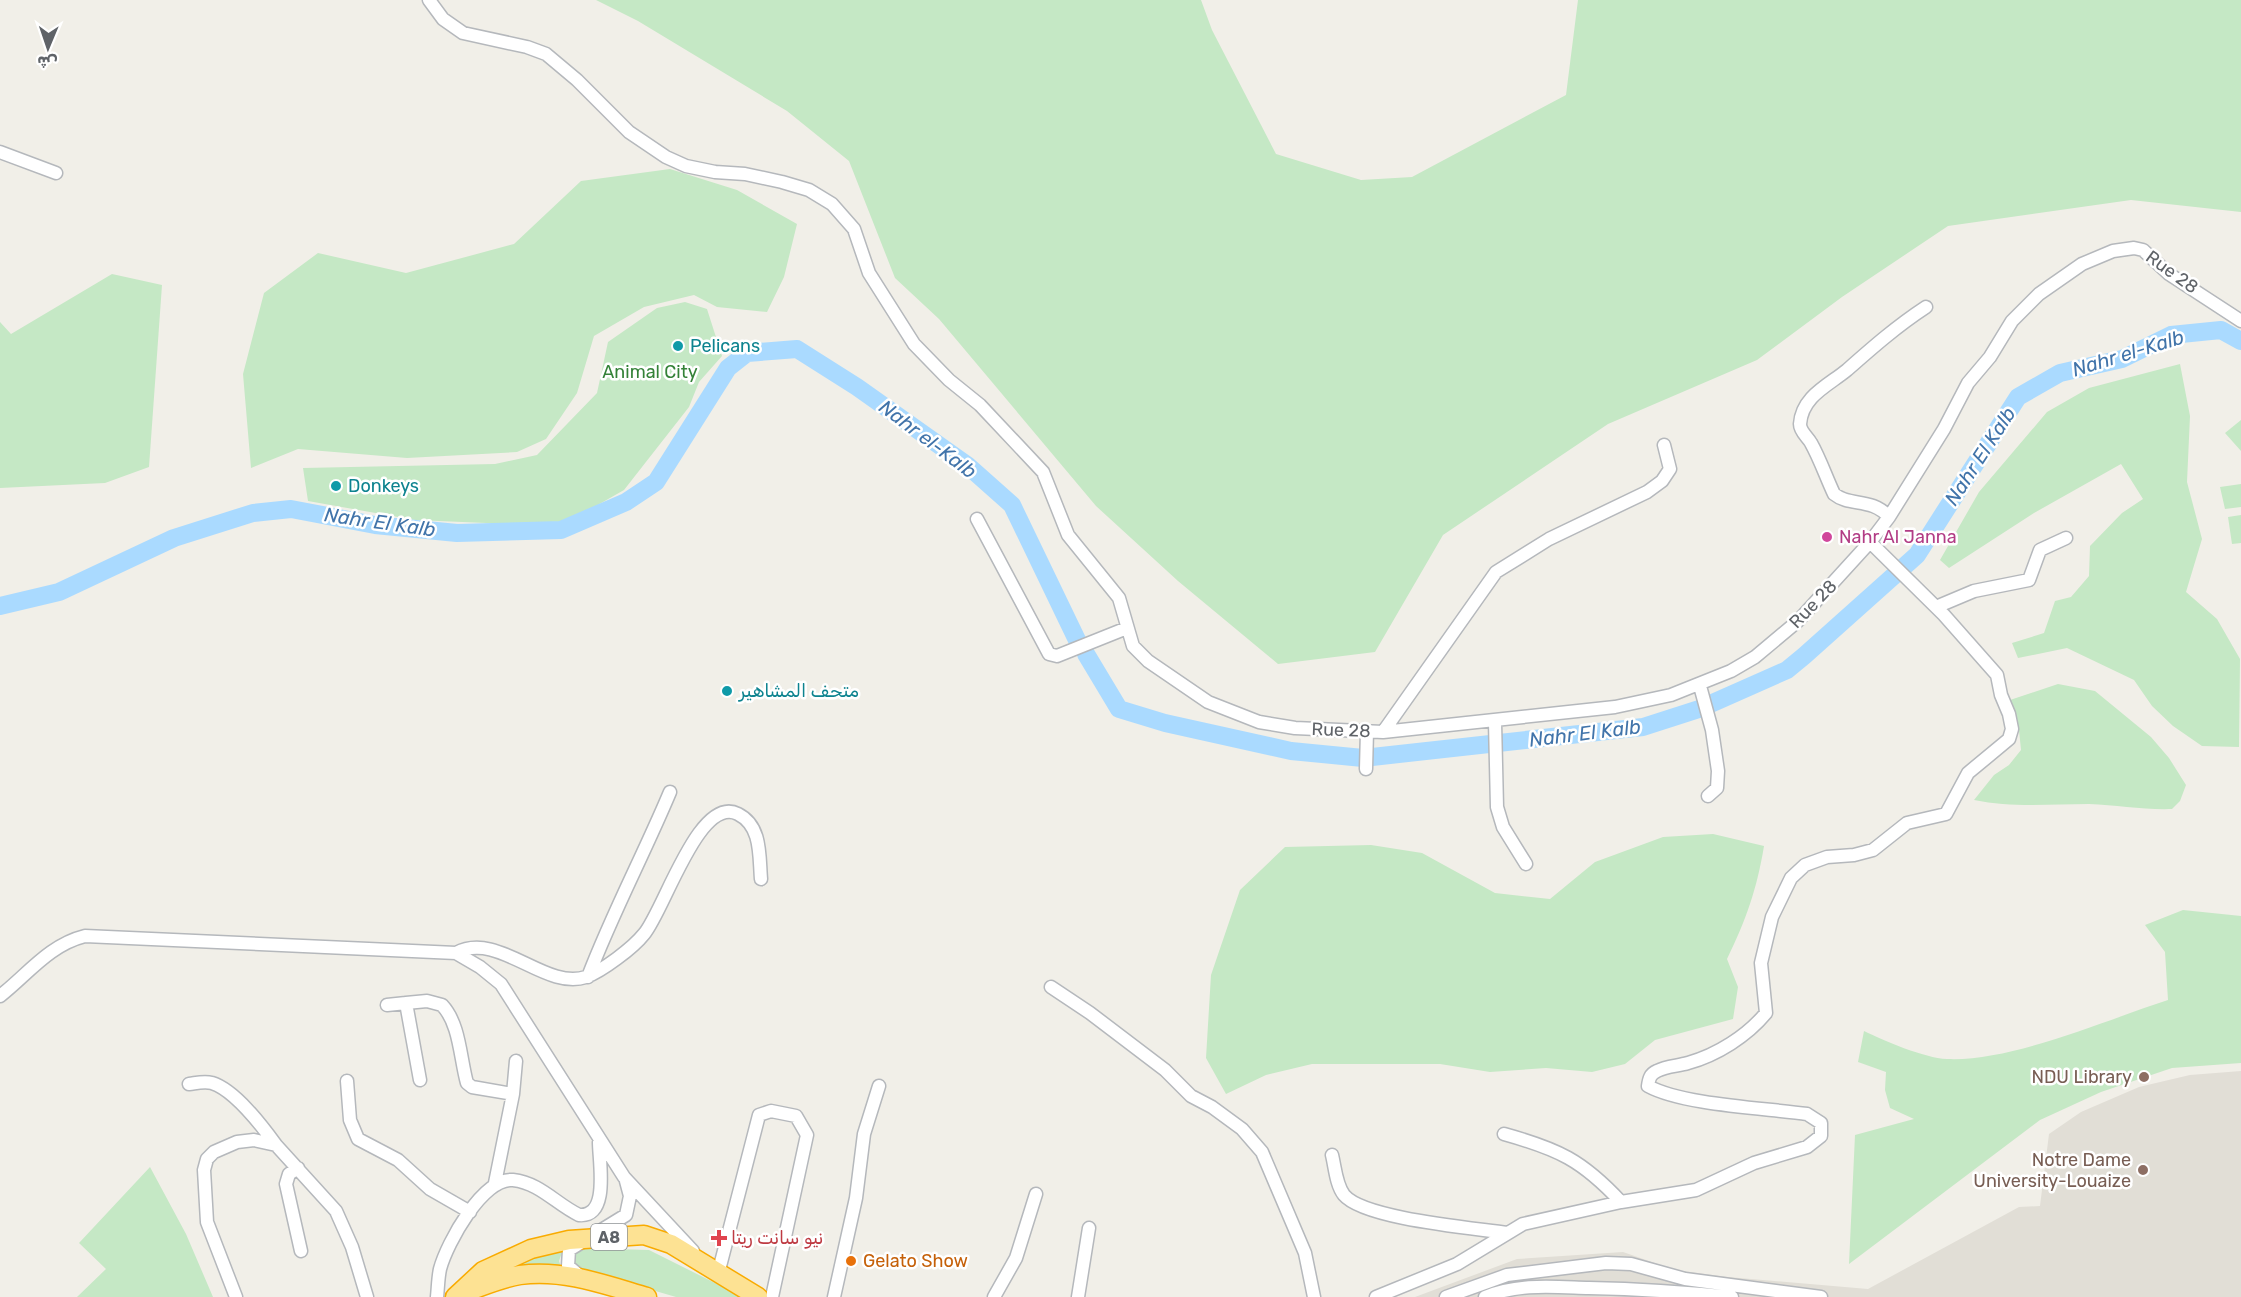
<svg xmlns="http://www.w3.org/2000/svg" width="2241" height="1297" font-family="Rubik,Vazirmatn,sans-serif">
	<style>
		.education { fill: #e1ded6 }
		.green { fill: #c5e8c5 }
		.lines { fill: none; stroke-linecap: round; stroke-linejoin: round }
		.river { stroke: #aadaff; stroke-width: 18 }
		.minor-casing { stroke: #b5b8bc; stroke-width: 15 }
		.highway-casing { stroke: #f9ab00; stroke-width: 21 }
		.minor { stroke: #fff; stroke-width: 12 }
		.highway { stroke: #fde293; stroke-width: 18 }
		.culture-dot { fill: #0f9aa8; stroke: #fff; stroke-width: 2 }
		.hotel-dot { fill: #d1479c; stroke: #fff; stroke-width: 2 }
		.education-dot { fill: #8d6e63; stroke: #fff; stroke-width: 2 }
		.health-dot { fill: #e0444e; stroke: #fff; stroke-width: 2 }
		.food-dot { fill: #e8710a; stroke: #fff; stroke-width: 2 }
		.labels { text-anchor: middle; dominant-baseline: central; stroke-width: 5; stroke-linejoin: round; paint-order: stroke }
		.shield { fill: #fff; stroke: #8f9295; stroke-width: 1.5 }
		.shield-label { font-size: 16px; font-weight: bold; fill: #5f6368 }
		.street-label { font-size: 18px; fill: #5f6368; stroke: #fff }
		.culture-label { font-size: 18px; fill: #0d838f; stroke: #fff; text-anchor: start }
		.park-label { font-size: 18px; fill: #348238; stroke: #fff }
		.hotel-label { font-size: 18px; fill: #b23c85; stroke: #fff; text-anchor: start }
		.education-label { font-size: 18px; fill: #785e54; stroke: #fff; text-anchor: end }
		.health-label { font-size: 18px; fill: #be3a42; stroke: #fff; text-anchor: start }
		.food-label { font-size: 18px; fill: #c56008; stroke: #fff; text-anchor: start }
		.water-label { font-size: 20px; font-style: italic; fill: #4174aa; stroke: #fff }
	</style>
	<rect width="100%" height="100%" fill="#f1efe8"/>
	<!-- education -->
	<path class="education" d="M2241,1071V1297H1415L1517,1259L1623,1252L1675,1270L1728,1277L1868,1289L2019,1207L2040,1206L2049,1134L2081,1112L2139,1087L2190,1075Z"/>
	<!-- green -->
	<path class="green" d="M596,0H1201L1212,30L1276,154L1361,180L1412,177L1566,95L1578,0H2241V212L2131,200L1948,226L1842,297L1757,360L1608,424L1443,535L1375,652L1278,664L1178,581L1096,506L939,319L895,278L849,161L787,111L638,21Z
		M670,169L737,190L797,224L784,277L767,312L717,307L694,295L644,307L594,336L577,393L546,439L517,452L407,458L298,449L251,468L243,374L264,293L318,253L406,273L514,244L581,181Z
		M112,274L162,285L149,467L105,483L0,488V322L11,334Z
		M685,302L707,309L722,356L699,382L689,407L624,490L561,526L415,520L308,501L303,468L495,464L537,455L597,393L608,342L657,308Z
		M2180,364L2190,416L2187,482L2202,539L2186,592L2217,619L2240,659L2239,747L2202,746L2173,726L2152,706L2134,680L2067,648L2018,658L2012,643L2044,633L2055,601L2071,597L2089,576L2090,546L2122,513L2143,499L2121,464L2034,513L1949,568L1940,560L1979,492L2047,412L2089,388Z
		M2241,420V451L2225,433Z
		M2241,484V507L2225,509L2220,487Z
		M2241,515V543L2232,544L2228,517Z
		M2058,684L2095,691L2151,737L2169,758L2186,785L2180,801L2172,809C2144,810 2117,805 2089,804C2050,804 2012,808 1974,800L1994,775L2009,765L2021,750L2019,730L2007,701Z
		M1713,834L1764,846C1757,889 1746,920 1727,959L1738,987L1733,1019L1655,1040L1625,1064L1592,1072L1546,1068L1490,1072L1440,1064H1312L1266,1075L1226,1094L1206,1058L1211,975L1240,890L1285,847L1371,845L1422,853L1495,893L1550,899L1595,862L1663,837Z
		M2183,910L2241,916V1063L2172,1068L2101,1092L2040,1120L1849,1264L1855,1135L1914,1119L1890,1108L1885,1090L1886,1072L1858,1062L1864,1031C1885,1041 1924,1058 1947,1059C2011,1062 2106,1020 2168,1000L2165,952L2145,925Z
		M150,1167L186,1234L213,1297H77L106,1269L79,1243Z
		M564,1247L559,1261L562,1270L498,1269Z
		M580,1248L649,1250L743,1297H676L587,1271L575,1267L572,1255Z"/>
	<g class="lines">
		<!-- river -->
		<path class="river" d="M0,606L59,592L174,538L253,513L291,509L375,525L457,533L561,530L626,502L656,482L728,368L747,353L797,349L857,387L967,465L1012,505L1077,640
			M1086,654L1119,709L1165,723L1291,751L1363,758L1643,727L1699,709L1787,670L1804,656L1917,555L2018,397L2060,373L2122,359L2171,335L2221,330L2241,341"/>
		<defs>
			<path id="minor" d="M429,0L443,19L463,33L527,47L546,54L577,80L629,132L666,157L686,166L715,172L745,174L782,182L809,190L832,204L854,229L869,273L914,344L949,380L980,405L1043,472L1068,535L1119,598L1133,646L1148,661L1208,702L1259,722L1295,728L1383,732L1615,707L1671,695L1731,671L1755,657L1798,621L1870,542L1889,517L1944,429L1968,383L1990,357L2012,321L2039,294L2082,264L2113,251L2134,248L2143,250L2169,274L2241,321
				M0,152L56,173
				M1889,517C1871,497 1850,507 1834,494C1826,477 1820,459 1811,443C1808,437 1800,432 1800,424C1802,396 1829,385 1847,370C1873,347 1897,326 1926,307
				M977,519L1049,654L1057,656L1127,628
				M1936,607L1974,591L2029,580L2040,550L2066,538
				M1700,686L1712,730L1718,771L1717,788L1708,796
				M1495,722L1497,807L1503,827L1526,864
				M1383,732L1496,572L1549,539L1647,492L1662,481L1670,469L1664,445
				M1366,769L1367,731
				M456,953C498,930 545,991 586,977C602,971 633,948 644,934C664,911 699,794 738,814C762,826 759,856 761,879
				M588,977C612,914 644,854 670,792
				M1051,987L1090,1013L1165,1070L1191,1096L1212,1107L1242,1129L1262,1152L1305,1253L1314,1297
				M0,996C28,974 49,945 85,936L456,953L480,967L501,984L624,1177L693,1251
				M387,1005L406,1003
				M420,1080L406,1003L427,1001L442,1005C460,1024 460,1058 467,1083L472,1087L513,1094
				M347,1081L350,1120L358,1139L398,1160L430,1189L470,1212
				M189,1084C197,1083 204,1081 212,1083C235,1090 262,1126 276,1145
				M1504,1134C1558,1149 1582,1160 1621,1202
				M1332,1155C1335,1167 1336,1185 1344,1195C1364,1219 1474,1228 1507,1233
				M298,1168L289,1174L286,1184L301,1251
				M495,1183L513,1094L516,1061
				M718,1274L759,1115L771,1111L796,1116L807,1135L772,1297
				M580,1276L568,1266L569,1250L626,1215L630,1196L626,1181
				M236,1297L207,1222L204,1170L207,1159L214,1152L237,1142L254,1140L276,1145L336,1211L352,1247L367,1297
				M437,1297C438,1288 438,1278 440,1269C447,1243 483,1177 513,1180C540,1183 556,1204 579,1215C610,1218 599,1162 599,1142
				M834,1297L856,1198L864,1134L879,1086
				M994,1297L1016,1258L1036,1194
				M1078,1297L1089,1228
				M1376,1297L1457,1264L1523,1224L1621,1202L1696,1190L1754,1163L1807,1147L1821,1136V1123L1807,1114C1764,1108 1683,1105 1648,1086C1649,1079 1650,1074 1657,1071C1666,1066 1678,1066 1688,1063C1717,1055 1747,1036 1766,1013L1761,963L1772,917L1791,878L1805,865L1827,857L1854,855L1873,850L1907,823L1946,814L1968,773L2009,739L2012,729L2009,714L2001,695L1997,675L1944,615L1870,542
				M1446,1297L1507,1275L1606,1263L1631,1264L1685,1279L1821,1297
				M1485,1297C1518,1283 1554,1287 1589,1288C1637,1289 1684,1292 1732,1297"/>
			<path id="highway" d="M463,1293C481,1287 501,1278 520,1275C564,1269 606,1285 647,1297
				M455,1297L483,1271L531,1249L569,1240L644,1235L671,1244L758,1297"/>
		</defs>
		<!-- minor casing -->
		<use href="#minor" class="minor-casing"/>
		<!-- highway casing -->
		<use href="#highway" class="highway-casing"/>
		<!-- minor -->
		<use href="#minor" class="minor"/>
		<!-- highway -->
		<use href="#highway" class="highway"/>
	</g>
	<!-- markers -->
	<g class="culture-dot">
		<circle cx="678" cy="346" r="6"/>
		<circle cx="336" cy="486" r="6"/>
		<circle cx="727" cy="691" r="6"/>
	</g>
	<circle class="hotel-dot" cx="1827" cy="537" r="6"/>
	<g class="education-dot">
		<circle cx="2144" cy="1077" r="6"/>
		<circle cx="2143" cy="1170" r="6"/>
	</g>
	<path class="health-dot" d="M716 1229h6v6h6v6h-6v6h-6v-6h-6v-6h6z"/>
	<circle class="food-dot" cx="851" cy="1261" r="6"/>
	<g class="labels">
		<!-- shield labels -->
		<rect class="shield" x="591" y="1224" width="36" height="26" rx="4.5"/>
		<g class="shield-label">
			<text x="609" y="1237">A8</text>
		</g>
		<!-- street labels -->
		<g class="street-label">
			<text transform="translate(2172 272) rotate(36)">Rue 28</text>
			<text transform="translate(1813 604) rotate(-46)">Rue 28</text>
			<text transform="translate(1341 730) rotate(2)">Rue 28</text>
		</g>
		<!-- culture labels -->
		<g class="culture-label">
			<text x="690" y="346">Pelicans</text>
			<text x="348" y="486">Donkeys</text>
			<text x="739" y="691">متحف المشاهير</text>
		</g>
		<!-- park labels -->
		<g class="park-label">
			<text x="650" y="372">Animal City</text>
		</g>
		<!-- hotel labels -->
		<g class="hotel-label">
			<text x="1839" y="537">Nahr Al Janna</text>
		</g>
		<!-- education labels -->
		<g class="education-label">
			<text x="2132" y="1077">NDU Library</text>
			<text x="2131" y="1160">Notre Dame<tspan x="2131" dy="21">University-Louaize</tspan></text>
		</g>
		<!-- health labels -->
		<g class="health-label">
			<text x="731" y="1238">نيو سانت ريتا</text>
		</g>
		<!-- food labels -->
		<g class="food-label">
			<text x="863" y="1261">Gelato Show</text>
		</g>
		<!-- water labels -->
		<g class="water-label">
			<text transform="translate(2128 353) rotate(-17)">Nahr el-Kalb</text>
			<text transform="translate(928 439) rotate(37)">Nahr el-Kalb</text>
			<text transform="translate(1980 456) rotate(-57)">Nahr El Kalb</text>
			<text transform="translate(380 522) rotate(8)">Nahr El Kalb</text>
			<text transform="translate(1585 733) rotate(-7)">Nahr El Kalb</text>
		</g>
	</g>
	<!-- north arrow -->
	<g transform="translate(48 48) rotate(182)" stroke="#ffffff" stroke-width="4.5" paint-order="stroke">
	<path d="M0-4.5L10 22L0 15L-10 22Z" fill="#5f6368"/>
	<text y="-9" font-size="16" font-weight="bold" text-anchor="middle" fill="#5f6368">ش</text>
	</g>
</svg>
